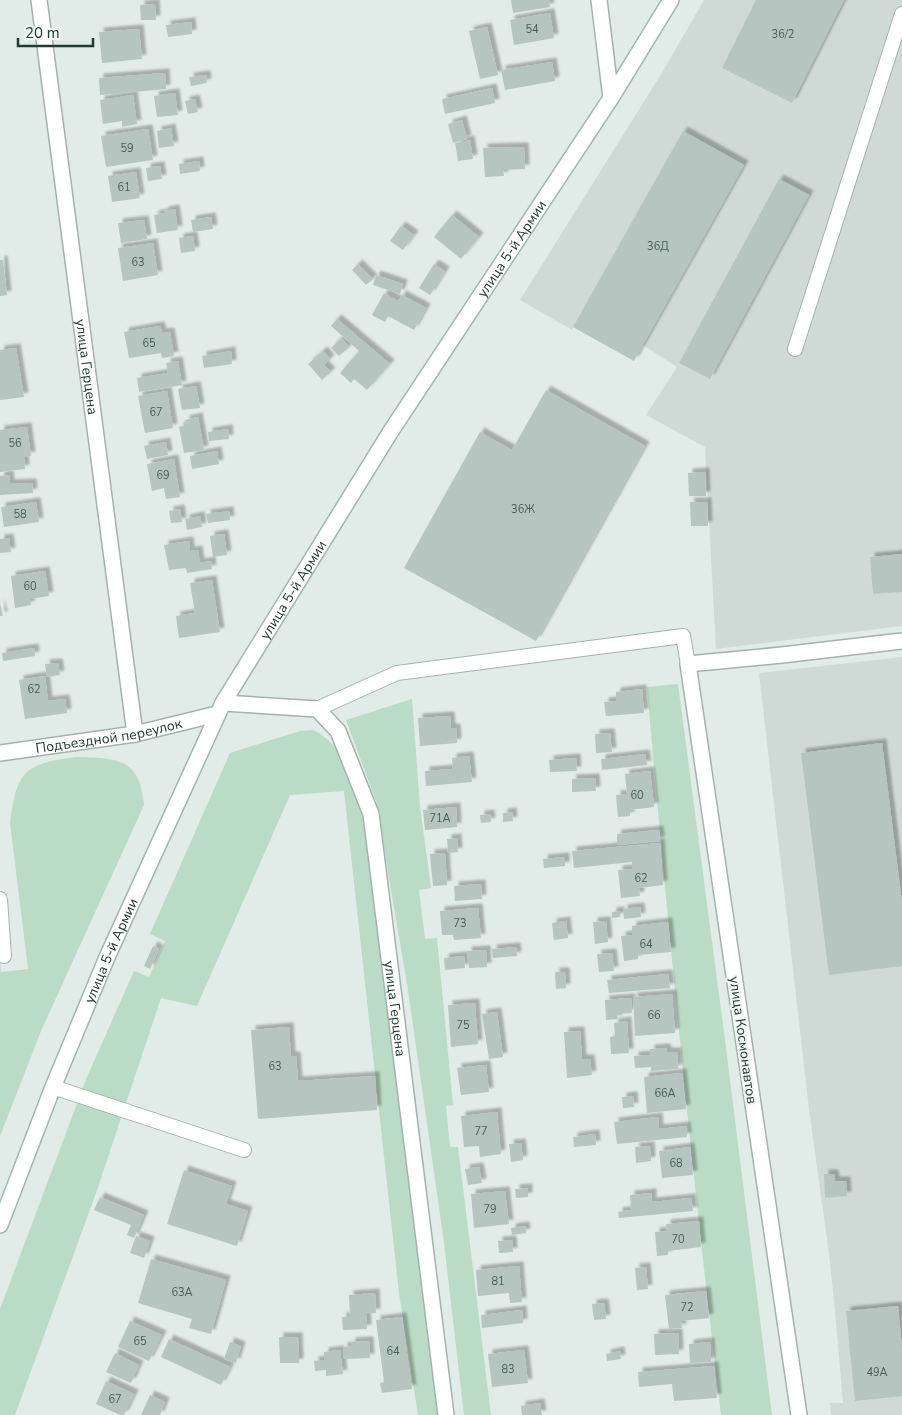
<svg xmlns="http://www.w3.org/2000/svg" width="902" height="1415" font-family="'Nunito Sans',sans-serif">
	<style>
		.built { fill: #cfdad6 }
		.green { fill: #badbc5 }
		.building { fill: #b6c5c0; filter: url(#shadow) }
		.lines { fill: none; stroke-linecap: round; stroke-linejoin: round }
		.lane-casing { stroke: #a4b2ae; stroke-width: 16 }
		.street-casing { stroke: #a4b2ae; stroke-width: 18 }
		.secondary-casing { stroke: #a0b6af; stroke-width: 18 }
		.lane { stroke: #fff; stroke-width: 14 }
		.street { stroke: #fff; stroke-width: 15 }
		.secondary { stroke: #fff; stroke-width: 15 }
		.labels { text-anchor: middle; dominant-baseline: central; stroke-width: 4.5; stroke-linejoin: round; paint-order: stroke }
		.number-label { font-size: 11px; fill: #475d58 }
		.street-label { font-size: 14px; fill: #223a35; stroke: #f1f7f4 }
	</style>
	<defs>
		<filter id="shadow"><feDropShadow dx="4.5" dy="-4.5" stdDeviation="1" flood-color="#0004"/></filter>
	</defs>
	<rect width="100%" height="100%" fill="#e1ebe7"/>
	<!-- built -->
	<path class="built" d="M704,0H902V626L716,649L705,447L646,415L677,367L643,345L634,361L573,327L572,330L520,300L663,71Z
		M902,657V1415H831L830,1403H843L835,1310L829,1254L809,1109L759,673Z"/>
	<!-- green -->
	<path class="green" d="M678,684L725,1040L772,1415H721C692,1173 668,930 647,687Z
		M412,699L420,807L431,888L419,890L425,939L437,938L453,1105L446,1106L450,1147H458L491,1415H464L444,1243L408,990L376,801L346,720Z
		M313,730C341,744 347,768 360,794L441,1415H418L399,1293L344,791L290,795L197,1006L161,998L96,1193L15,1415H0V1309L87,1077L134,971L149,977L165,941L150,934L230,753L300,731Z
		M76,757C117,758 140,758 144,805L41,1031L0,1136V963L1,972L28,969L10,822C17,770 25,764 76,757Z"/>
	<!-- building -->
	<path class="building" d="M511,0H549L550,7L513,13Z
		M756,0H844L792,103L722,68Z
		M155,4L156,20H141L140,5Z
		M550,13L554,38L514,45L510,20Z
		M191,22L192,34L168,37L166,25Z
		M487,27L498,75L480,79L469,31Z
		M139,29L142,59L102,63L99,32Z
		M552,62L555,81L505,90L501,70Z
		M165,73L166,89L100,95L99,78Z
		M206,75L207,83L191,86L189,77Z
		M492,88L495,103L445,114L442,99Z
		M175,93L178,115L157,117L154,96Z
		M133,95L137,124L122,127V121L103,124L100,100Z
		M195,99L198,112L188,114L185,101Z
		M462,120L467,139L453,143L448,124Z
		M171,128L174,146L159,148L157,131Z
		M148,129L153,160L106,167L101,136Z
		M683,131L744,165L634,361L573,327Z
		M470,140L473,159L458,161L455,143Z
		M524,147L525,169L503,170L504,176L485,177L483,148Z
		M199,161L200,171L180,174L179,164Z
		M160,166L162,179L148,181L146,168Z
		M136,172L140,198L112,202L108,176Z
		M779,179L809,195L710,379L679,363Z
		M175,209L178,230L157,233L154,215L164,213V211Z
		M452,215L479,237L461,259L434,237Z
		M211,217L213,229L193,232L191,220Z
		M144,220L147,239L121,243L118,223Z
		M401,226L414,235L403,250L390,241Z
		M193,236L195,251L181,253L179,238Z
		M153,243L158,275L123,281L118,248Z
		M0,260H3L7,295L0,296Z
		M358,264L373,279L366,285L352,270Z
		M434,264L445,271L430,295L419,288Z
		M376,275L403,284L400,294L373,285Z
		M384,293L398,301L402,295L426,308L414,330L388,316L385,322L372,315Z
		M337,319L390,364L367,390L354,379L351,383L340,373L359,351L331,326Z
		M160,326L162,333L170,332L174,356L162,358L161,353L129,358L124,332Z
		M341,338L349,347L339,356L331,348Z
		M16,348L24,397L0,400V350Z
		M231,351L232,364L204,368L202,356Z
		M323,351L330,359L324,365L331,372L322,380L308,364Z
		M178,361L182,385L139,392L137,378L168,373L166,363Z
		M196,386L200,408L182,410L178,389Z
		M546,390L645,446L536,641L404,568L480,432L512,450Z
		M167,391L173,428L145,433L138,396Z
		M198,417L204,450L184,453L179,427L186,425L185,420Z
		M27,427L31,456L24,457L25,469L0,472V430Z
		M228,429L229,439L209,441L208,432Z
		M166,442L168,455L147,459L144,446Z
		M217,451L219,464L192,469L190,456Z
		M174,459L180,497L166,499L164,488L152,491L147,464Z
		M705,472L706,496H689L688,473Z
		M9,475L10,484L32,483L33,493L0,495V476Z
		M36,502L39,522L4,527L1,507Z
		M690,502H707L708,526H691Z
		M180,509L182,522L171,523L169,511Z
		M229,511L230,520L208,523L206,514Z
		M200,516L202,527L187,530L185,519Z
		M224,534L227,555L213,557L210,536Z
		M9,538L11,552L0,553V539Z
		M189,541L190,551L198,550L200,563L211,561L212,569L187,573L186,568L169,570L164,545Z
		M902,554V592L873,594L870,557Z
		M45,571L49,596L30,599L31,605L15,608L11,576Z
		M212,580L220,632L179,638L176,616L195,613L190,583Z
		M0,603L3,616H0Z
		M34,648L35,656L3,661L2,653Z
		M58,663L60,675L47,677L45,664Z
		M45,676L48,701L65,699L67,713L25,719L19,680Z
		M642,689L644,713L606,716L604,702L616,701V692Z
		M450,716L451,728H456L457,743L420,746L418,718Z
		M610,733L612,752L596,753L595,734Z
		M882,743L902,903V966L829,975L801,753Z
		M645,754L647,765L602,770L601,759Z
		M469,756L472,782L426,786L425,771L453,769L452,758Z
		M576,758L577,771L550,772L549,760Z
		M650,771L654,807L630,810V816L618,817L616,795L627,794L625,774Z
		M595,778L596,791L572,792V779Z
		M456,807L457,827L425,830L423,810Z
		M512,812L513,821L503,822V813Z
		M490,814L491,822L481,823L480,815Z
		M659,830L660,841L617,845V834Z
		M457,838L458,852L448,853L447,839Z
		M660,843L663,885L639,888L640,896L621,898L618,870L632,869V862L574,868L572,851Z
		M445,853L447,885L433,886L430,854Z
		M565,857V866L544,868L543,859Z
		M481,884L482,899L455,901L454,886Z
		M640,907L641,917L624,919L623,909Z
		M478,908L481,938L454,940L453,935H442L440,911Z
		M620,911V917L612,918V912Z
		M566,921L568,938L554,940L552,923Z
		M606,921L608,942L595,944L593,922Z
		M668,922L671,952L638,955V959L624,961L621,936L632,935V926Z
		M153,946L159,949L150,969L144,966Z
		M516,947L517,956L493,958L492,949Z
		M486,950L487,967L469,968L467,951Z
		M612,953L614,971L599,972L597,954Z
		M464,956L465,968L445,970L444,958Z
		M555,972H565L566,988L556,989Z
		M668,974L670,988L609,993L607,980Z
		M672,994L675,1033L635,1036L633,997Z
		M631,998L632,1013L617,1014L618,1019L606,1020L605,1000Z
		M475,1003L478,1044L451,1047L448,1005Z
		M497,1012L503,1057L489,1059L482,1014Z
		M627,1021L629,1053L611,1054L610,1037L615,1036L614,1023Z
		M289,1027L291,1056H296L298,1081L375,1076L377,1110L258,1119L251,1030Z
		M580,1031L582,1059H590L592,1075L567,1078L564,1032Z
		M666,1048L667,1052H677L678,1069L651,1071V1067L635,1068L634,1056L650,1055V1049Z
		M486,1065L489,1092L461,1095L457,1068Z
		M682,1073L686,1109L647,1113L644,1077Z
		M633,1096L634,1107L623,1108L622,1097Z
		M497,1112L501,1154L480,1157L479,1146L464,1147L461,1116Z
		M658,1117L659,1129L686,1126L687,1137L617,1144L614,1122Z
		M595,1134L596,1145L574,1147L573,1137Z
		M521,1143L523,1160L511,1162L509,1144Z
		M650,1146L651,1161L636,1163L635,1147Z
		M690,1147L693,1175L662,1178L659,1151Z
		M479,1167L482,1183L468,1185L465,1169Z
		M184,1170L232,1186L226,1204L248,1211L237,1246L167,1224Z
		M824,1174H834L835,1181H846L847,1196L825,1198Z
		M528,1188V1197L516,1198L515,1189Z
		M505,1191L509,1224L474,1228L471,1194Z
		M652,1193V1202L691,1198L693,1211L619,1218L618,1212L631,1210L630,1195Z
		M100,1197L144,1215L134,1238L127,1235L131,1225L94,1210Z
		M699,1221L701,1247L668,1251V1255L657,1256L655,1232L667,1231L666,1224Z
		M525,1226L526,1233L512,1235L511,1228Z
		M136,1236L150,1241L144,1258L130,1253Z
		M512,1240L513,1252L499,1253L498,1241Z
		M151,1259L226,1280L211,1334L189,1328L192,1319L138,1303Z
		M519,1266L522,1302L510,1303L509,1293L478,1296L476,1270Z
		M646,1267L648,1289L637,1290L635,1268Z
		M706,1291L709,1318L681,1321L682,1328L669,1329L665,1295Z
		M375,1293L376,1313H366L367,1329L343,1330L342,1317H350L349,1295Z
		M604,1303L606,1319L594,1320L592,1304Z
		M898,1306L902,1348V1396L855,1401L846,1311Z
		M522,1310L523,1323L482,1328L481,1315Z
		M402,1317L412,1389L382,1393L380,1383L384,1382L376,1320Z
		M130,1321L162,1335L149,1361L118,1347Z
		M678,1333L679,1354L655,1355L654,1334Z
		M279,1337H298L299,1363H280Z
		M169,1339L230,1367L221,1385L161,1357Z
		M369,1341L370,1358L344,1359L343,1347L351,1346V1342Z
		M230,1342L241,1346L236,1363L224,1359Z
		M710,1342L711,1362L690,1363L689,1344Z
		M340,1350L343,1374L326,1376V1370L315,1371L314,1361L324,1360V1352Z
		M524,1350L528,1383L492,1387L488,1354Z
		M620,1351L621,1359L607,1361L606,1354Z
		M115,1353L139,1365L131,1383L106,1372Z
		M714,1366L717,1398L674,1401L672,1384L639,1387L638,1372Z
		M106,1381L134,1394L124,1415H120L96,1404Z
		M150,1395L165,1402L160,1415H141Z
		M540,1403L542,1415H522L521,1406Z"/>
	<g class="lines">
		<defs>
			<path id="lane" d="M795,349L902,14
				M317,709L397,673L683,636L688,664
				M0,899L4,956
				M53,1087L244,1150"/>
			<g id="street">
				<path id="s1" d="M39,0L135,734"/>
				<path d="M599,0L611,98"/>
				<path id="s2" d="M223,703L317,709L338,731L371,814L446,1415"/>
				<path id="s3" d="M0,753L135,734L217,714"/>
				<path d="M799,1415L688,664L782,655L902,641"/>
			</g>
			<g id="secondary">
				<path id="s4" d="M0,1225L53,1087L108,955L223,703L391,431L611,98L671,0"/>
			</g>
		</defs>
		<!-- lane casing -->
		<use href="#lane" class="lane-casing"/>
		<!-- street casing -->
		<use href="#street" class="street-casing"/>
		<!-- secondary casing -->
		<use href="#secondary" class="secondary-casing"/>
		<!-- lane -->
		<use href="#lane" class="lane"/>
		<!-- street -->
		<use href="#street" class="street"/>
		<!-- secondary -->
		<use href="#secondary" class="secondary"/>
	</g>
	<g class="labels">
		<!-- number labels -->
		<g class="number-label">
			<text x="532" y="29">54</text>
			<text x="783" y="34">36/2</text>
			<text x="127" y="148">59</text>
			<text x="124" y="187">61</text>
			<text x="658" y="246">36Д</text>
			<text x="138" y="262">63</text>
			<text x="149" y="343">65</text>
			<text x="156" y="412">67</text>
			<text x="15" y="443">56</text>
			<text x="163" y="475">69</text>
			<text x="523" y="509">36Ж</text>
			<text x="20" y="514">58</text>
			<text x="30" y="586">60</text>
			<text x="34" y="689">62</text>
			<text x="637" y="795">60</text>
			<text x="440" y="818">71А</text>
			<text x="641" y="878">62</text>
			<text x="460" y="923">73</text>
			<text x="646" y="944">64</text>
			<text x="654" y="1015">66</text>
			<text x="463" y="1025">75</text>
			<text x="275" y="1066">63</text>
			<text x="665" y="1093">66А</text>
			<text x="481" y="1131">77</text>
			<text x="676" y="1163">68</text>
			<text x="490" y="1209">79</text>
			<text x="678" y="1239">70</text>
			<text x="498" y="1281">81</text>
			<text x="182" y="1292">63А</text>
			<text x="687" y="1307">72</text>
			<text x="140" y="1341">65</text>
			<text x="393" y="1351">64</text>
			<text x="508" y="1369">83</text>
			<text x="877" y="1372">49А</text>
			<text x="115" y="1399">67</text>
		</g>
		<!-- street labels -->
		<g class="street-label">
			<text stroke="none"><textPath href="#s4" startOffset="1106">улица 5-й Армии</textPath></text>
			<text stroke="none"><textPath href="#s1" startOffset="370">улица Герцена</textPath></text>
			<text stroke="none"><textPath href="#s4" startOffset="701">улица 5-й Армии</textPath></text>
			<text stroke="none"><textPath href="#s3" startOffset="110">Подъездной переулок</textPath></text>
			<text stroke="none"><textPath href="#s4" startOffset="296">улица 5-й Армии</textPath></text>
			<text stroke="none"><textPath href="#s2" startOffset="410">улица Герцена</textPath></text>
			<text transform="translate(743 1040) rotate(82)">улица Космонавтов</text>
		</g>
	</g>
	<!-- scale -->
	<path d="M18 38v8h75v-8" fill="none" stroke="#223a35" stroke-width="2.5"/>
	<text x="25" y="38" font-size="15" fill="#223a35" stroke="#f1f7f4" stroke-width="4" paint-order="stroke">20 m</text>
</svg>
